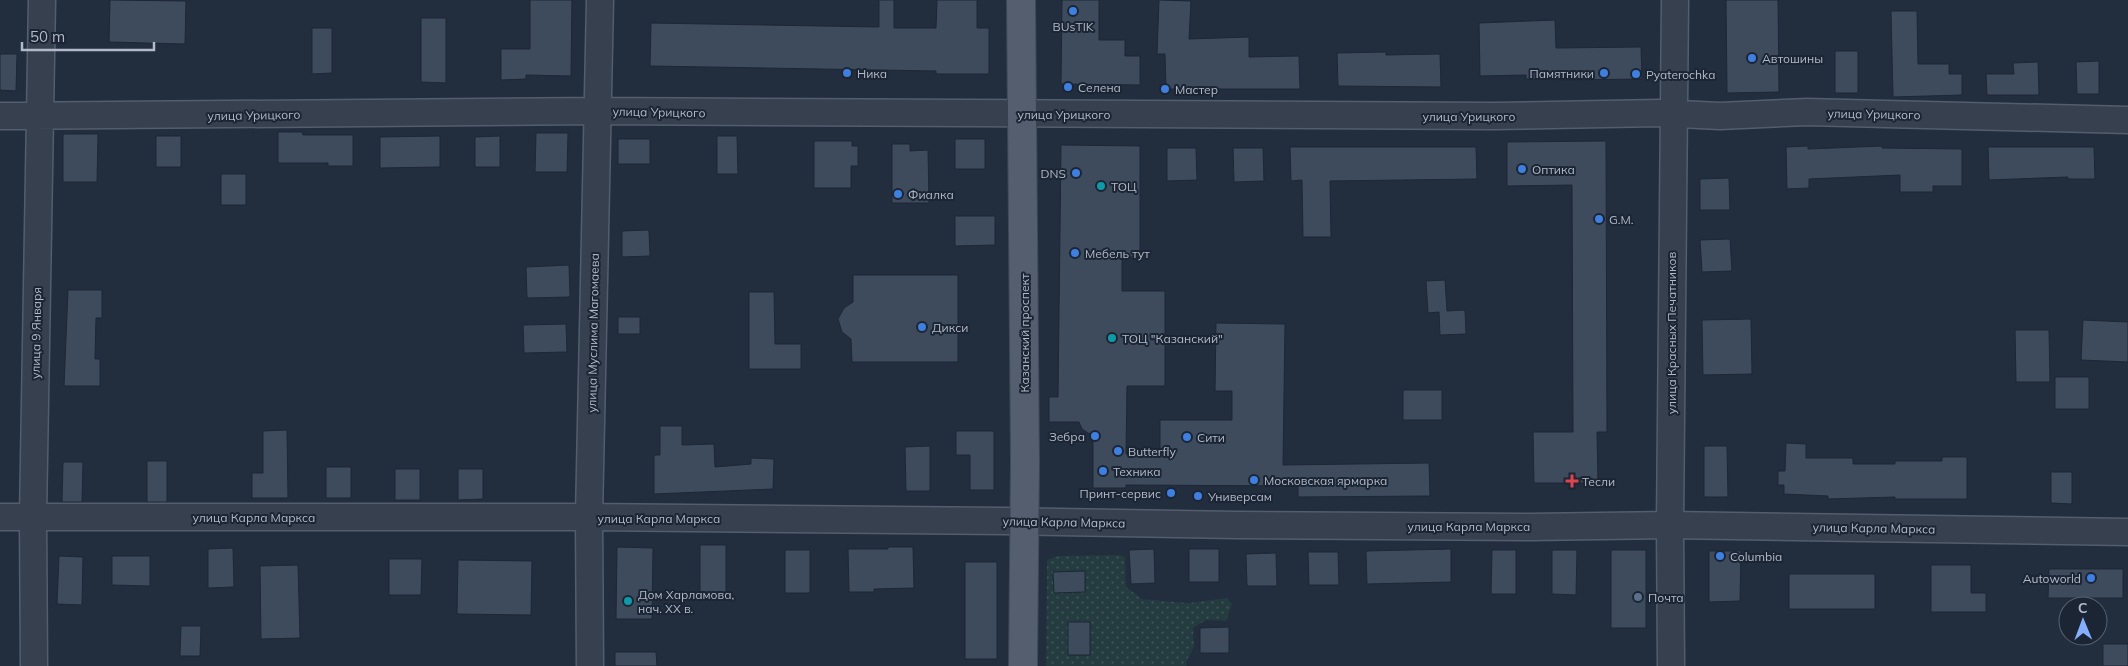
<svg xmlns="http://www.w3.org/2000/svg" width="2128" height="666" font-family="Mulish,sans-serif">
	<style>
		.park { fill: url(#park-dots) }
		.building { fill: #3e4b5d; stroke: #1d2735 }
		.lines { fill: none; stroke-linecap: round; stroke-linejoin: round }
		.minor-casing { stroke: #545d6c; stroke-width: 29 }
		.major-casing { stroke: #3f4957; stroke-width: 30 }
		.minor { stroke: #36404e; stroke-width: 26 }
		.major { stroke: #545e6e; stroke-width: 28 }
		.shop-dot { fill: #3f7fe0; stroke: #1b2533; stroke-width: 2 }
		.culture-dot { fill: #0f9aa8; stroke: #1b2533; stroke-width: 2 }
		.health-dot { fill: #e0444e; stroke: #1b2533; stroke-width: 2 }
		.service-dot { fill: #5c6f8a; stroke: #1b2533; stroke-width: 2 }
		.labels { text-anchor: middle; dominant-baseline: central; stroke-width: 4; stroke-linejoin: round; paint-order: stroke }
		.poi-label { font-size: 12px; fill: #b2bac9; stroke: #1b2533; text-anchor: start }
		.street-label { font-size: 12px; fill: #b2bac9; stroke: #1b2533 }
	</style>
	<defs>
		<pattern id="park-dots" width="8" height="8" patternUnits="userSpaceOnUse" patternTransform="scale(1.25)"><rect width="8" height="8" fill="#243b3f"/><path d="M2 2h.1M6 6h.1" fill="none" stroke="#415559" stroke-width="1.8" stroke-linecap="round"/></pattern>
	</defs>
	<rect width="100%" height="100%" fill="#222d3e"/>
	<!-- park -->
	<path class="park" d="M1120,555L1125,557L1126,587L1142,599L1188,603L1227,598L1232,604L1226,621L1206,620L1193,628L1194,647L1186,662L1187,666H1046L1047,560L1058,556Z"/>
	<!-- building -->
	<path class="building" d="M110,0L186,1L185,44L109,42Z
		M530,0H572L571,76L526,75V79L501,80V49H530Z
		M879,0H894V28H936L937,0H977V28H989V74H936V71L650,66L651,23L879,27Z
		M1062,0H1099V40H1125V56H1140V85L1061,84Z
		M1159,0L1191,1L1189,39L1249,37V57L1299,56L1300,89H1166L1165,54H1157Z
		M1726,0H1778L1779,92L1727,93Z
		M1891,11H1917L1918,64H1949V74H1962V95L1893,97Z
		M421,18H446V83L421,82Z
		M1555,20L1556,48L1641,47L1642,79L1566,80L1526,79V75L1480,76L1479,23Z
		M312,28H332V73L312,74Z
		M1835,51H1858V93H1835Z
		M1386,52V55L1440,54L1441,87L1338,86L1337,53Z
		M0,54H17L16,91L0,90Z
		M2099,61V94H2077L2076,62Z
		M2038,62L2039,95H1987L1986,74H2014L2013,63Z
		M278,132H302L303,135H353V166H328V163H278Z
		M536,133H568L567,172H535Z
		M63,134H98L97,182H63Z
		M156,136H181V167H156Z
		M440,136V167L380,168V137Z
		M500,136V167H475V137Z
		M717,136H737L738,174H717Z
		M618,139H650V164H618Z
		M955,139H985V169H955Z
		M814,141H852V146H858V166H851V188H814Z
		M1606,141L1607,432H1597L1598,483H1534L1533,432H1573L1572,185L1507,186V142Z
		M892,144H910V151L928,150L929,203H892Z
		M1061,145L1140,146V257H1122V291H1165V386H1127L1126,454L1160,455V420H1232V391H1215L1216,323L1285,324L1283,465L1429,463L1430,496L1298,497V486L1126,485V488H1093V436L1082,429L1079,422H1049V397H1058Z
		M1808,146V149L1882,146V148L1962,149V186H1933V192H1900V175L1809,179V188L1787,189L1786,147Z
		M1290,147H1476L1477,179L1330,181L1331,237H1303L1302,180L1291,181Z
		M1988,147H2094L2095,179H2068V177L1989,180Z
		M1167,148H1196L1197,180L1167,181Z
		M1233,148H1263L1264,181L1234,182Z
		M221,174H246V205H221Z
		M1729,178L1730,210H1700V179Z
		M955,216H995V245L955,246Z
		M649,230L650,256L622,257V231Z
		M1730,239L1732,271L1702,272L1700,240Z
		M569,265L570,297L527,298L526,267Z
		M853,275H958V362H852L851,339L842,332L838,319L844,308L853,302Z
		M1445,280L1447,311L1465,310L1466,334L1440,335L1439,312L1428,313L1426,281Z
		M68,290H102V318H96L95,359H100V386H64Z
		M749,292H774L775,344H801V369H749Z
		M618,317H640V334H618Z
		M1751,319L1752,374L1703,375L1702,320Z
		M2083,320L2128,322V362L2081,360Z
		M566,324L567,352L524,353L523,325Z
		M2015,330H2049L2050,382H2016Z
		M2055,377H2089V409H2055Z
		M1403,390H1442V420H1403Z
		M660,426H682V445L714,444L715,467L751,464V458L774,459L773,489L654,494V455H660Z
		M287,430L288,498H252V473H263V431Z
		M956,431H994V490H970V455H956Z
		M1786,443L1806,444V458H1853V464H1895V461H1942V457H1967V499H1895V497L1828,499V496L1784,494V485H1778V471H1785Z
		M930,446V491H906L905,447Z
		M1704,446H1727L1728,497H1704Z
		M147,461H167V502H147Z
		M63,462H83L82,502H62Z
		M326,467H351V498H326Z
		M395,469H420V500H395Z
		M458,469H483V499L458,500Z
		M2051,472H2072V504L2051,503Z
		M700,545H726V592H700Z
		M617,547L653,548L652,619H616Z
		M888,547H913L914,588L874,589V592H849L848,549H888Z
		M233,548L234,587L208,588V549Z
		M1154,549L1155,583L1131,584L1129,550Z
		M1189,549H1219V582H1189Z
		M1451,549V582L1367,584L1366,551Z
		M785,550H810V593H785Z
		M1492,550H1516V594H1491Z
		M1552,550H1577L1576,595L1552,594Z
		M1611,550H1646V628H1611Z
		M1709,551H1741L1740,601L1709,602Z
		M1308,552H1338L1339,585H1309Z
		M1276,553L1277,586H1247L1246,554Z
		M59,556L83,557L82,605L57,604Z
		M112,556H150V586L112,585Z
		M389,559H422L421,595H389Z
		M458,560L532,561L531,615L457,614Z
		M965,562H997V659H965Z
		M298,565L300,638L261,639L260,566Z
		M1931,565H1971V593H1986V612H1931Z
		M2049,569H2123V598H2048Z
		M1085,571V592L1054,593L1053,572Z
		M1789,574H1875V609H1789Z
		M1068,622H1090V655H1068Z
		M181,626H201L200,656H180Z
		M1229,627V653H1200V628Z
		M2103,644H2128V666H2103Z
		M615,652H656L657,666H615Z"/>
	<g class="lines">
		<defs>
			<path id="minor" d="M0,116L598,111L1494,116L1659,113L1720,116L1807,112L2128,120
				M0,517H589L1004,521L1236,525L1530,527L1670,525L2128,532
				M34,666L33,517L42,0
				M590,666L589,517L600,0
				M1671,666L1670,525L1675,0"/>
			<path id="major" d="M1021,0L1025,461L1023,666"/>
		</defs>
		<!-- minor casing -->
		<use href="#minor" class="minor-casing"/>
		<!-- major casing -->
		<use href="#major" class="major-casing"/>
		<!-- minor -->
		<use href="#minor" class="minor"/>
		<!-- major -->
		<use href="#major" class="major"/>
	</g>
	<!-- markers -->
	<g class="shop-dot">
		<circle cx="1073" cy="11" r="5"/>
		<circle cx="1752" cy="58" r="5"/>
		<circle cx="847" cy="73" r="5"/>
		<circle cx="1604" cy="73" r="5"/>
		<circle cx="1636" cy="74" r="5"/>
		<circle cx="1068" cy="87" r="5"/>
		<circle cx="1165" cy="89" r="5"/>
		<circle cx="1522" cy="169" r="5"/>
		<circle cx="1076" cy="173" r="5"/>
		<circle cx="898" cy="194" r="5"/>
		<circle cx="1599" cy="219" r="5"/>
		<circle cx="1075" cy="253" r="5"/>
		<circle cx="922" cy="327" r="5"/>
		<circle cx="1095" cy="436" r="5"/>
		<circle cx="1187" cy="437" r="5"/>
		<circle cx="1118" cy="451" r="5"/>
		<circle cx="1103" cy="471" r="5"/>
		<circle cx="1254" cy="480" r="5"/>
		<circle cx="1171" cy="493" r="5"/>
		<circle cx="1198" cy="496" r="5"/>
		<circle cx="1720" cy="556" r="5"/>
		<circle cx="2091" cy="578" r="5"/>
	</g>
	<g class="culture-dot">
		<circle cx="1101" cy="186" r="5"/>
		<circle cx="1112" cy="338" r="5"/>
		<circle cx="628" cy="601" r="5"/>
	</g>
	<path class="health-dot" d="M1569.5 473.5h5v5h5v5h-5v5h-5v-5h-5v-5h5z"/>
	<circle class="service-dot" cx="1638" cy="597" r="5"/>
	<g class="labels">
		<!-- poi labels -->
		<g class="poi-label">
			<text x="1073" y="26" text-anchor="middle">BUsTIK</text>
			<text x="1762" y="58">Автошины</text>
			<text x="857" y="73">Ника</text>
			<text x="1594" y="73" text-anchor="end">Памятники</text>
			<text x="1646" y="74">Pyaterochka</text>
			<text x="1078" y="87">Селена</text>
			<text x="1175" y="89">Мастер</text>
			<text x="1532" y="169">Оптика</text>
			<text x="1066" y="173" text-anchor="end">DNS</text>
			<text x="1111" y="186">ТОЦ</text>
			<text x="908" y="194">Фиалка</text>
			<text x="1609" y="219">G.M.</text>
			<text x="1085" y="253">Мебель тут</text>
			<text x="932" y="327">Дикси</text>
			<text x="1122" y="338">ТОЦ "Казанский"</text>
			<text x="1085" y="436" text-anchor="end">Зебра</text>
			<text x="1197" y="437">Сити</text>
			<text x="1128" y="451">Butterfly</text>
			<text x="1113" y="471">Техника</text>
			<text x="1264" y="480">Московская ярмарка</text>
			<text x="1582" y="481">Тесли</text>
			<text x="1161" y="493" text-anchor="end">Принт-сервис</text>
			<text x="1208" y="496">Универсам</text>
			<text x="1730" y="556">Columbia</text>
			<text x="2081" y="578" text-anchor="end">Autoworld</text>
			<text x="638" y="594">Дом Харламова,<tspan x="638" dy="14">нач. XX в.</tspan></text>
			<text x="1648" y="597">Почта</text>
		</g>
		<!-- street labels -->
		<g class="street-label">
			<text transform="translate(659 112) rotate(1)">улица Урицкого</text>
			<text x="1064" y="114">улица Урицкого</text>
			<text transform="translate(1874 114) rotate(1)">улица Урицкого</text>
			<text transform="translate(254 115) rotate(-1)">улица Урицкого</text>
			<text x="1469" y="116">улица Урицкого</text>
			<text transform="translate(36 333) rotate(-89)">улица 9 Января</text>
			<text transform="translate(593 333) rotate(-89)">улица Муслима Магомаева</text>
			<text transform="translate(1024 333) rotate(-90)">Казанский проспект</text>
			<text transform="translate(1671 333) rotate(-90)">улица Красных Печатников</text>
			<text x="254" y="517">улица Карла Маркса</text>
			<text x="659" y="518">улица Карла Маркса</text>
			<text transform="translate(1064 522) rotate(1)">улица Карла Маркса</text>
			<text x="1469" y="526">улица Карла Маркса</text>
			<text transform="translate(1874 528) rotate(1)">улица Карла Маркса</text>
		</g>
	</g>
	<!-- north arrow -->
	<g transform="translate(2083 621) rotate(359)"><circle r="24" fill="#1b2533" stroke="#57616f"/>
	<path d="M0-4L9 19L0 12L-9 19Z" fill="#84affd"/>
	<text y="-8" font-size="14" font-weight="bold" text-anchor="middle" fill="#b2bac9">С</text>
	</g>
	<!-- scale -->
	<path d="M22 42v8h132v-8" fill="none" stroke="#b2bac9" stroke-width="2.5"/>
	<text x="30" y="42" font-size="15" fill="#b2bac9" stroke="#1b2533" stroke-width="4" paint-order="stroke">50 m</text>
</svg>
